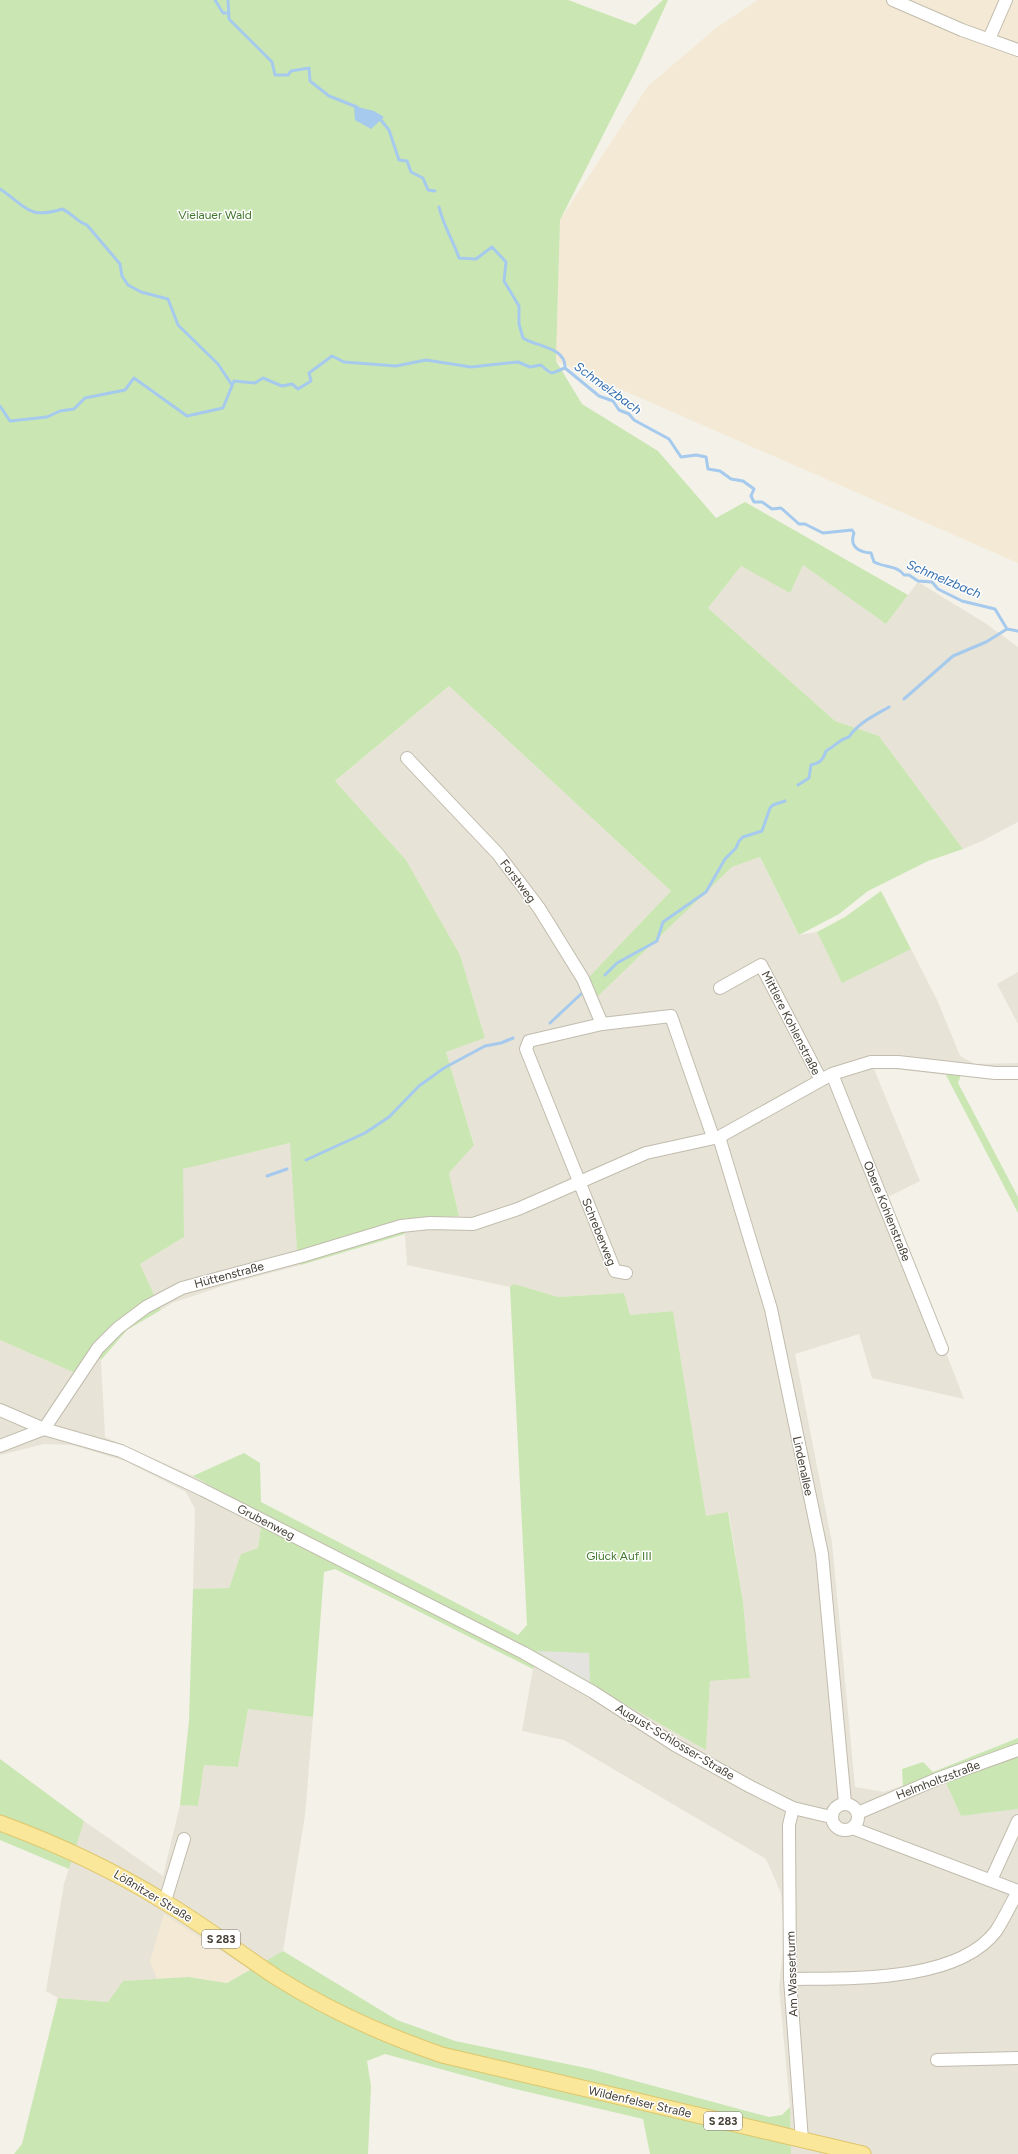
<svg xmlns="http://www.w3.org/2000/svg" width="1018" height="2154" font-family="Figtree,sans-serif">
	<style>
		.residential { fill: #e7e3d6 }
		.commercial { fill: #f4e9d4 }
		.green { fill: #cae6b2 }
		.parking { fill: #e4e3df }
		.water { fill: #a6caed }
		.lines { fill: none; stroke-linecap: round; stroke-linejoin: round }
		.stream { stroke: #a6caed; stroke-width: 3 }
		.minor-casing { stroke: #c1bcad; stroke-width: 14 }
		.major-casing { stroke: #dfc66a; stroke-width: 17 }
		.minor { stroke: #fff; stroke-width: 12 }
		.major { stroke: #fae79a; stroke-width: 15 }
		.labels { text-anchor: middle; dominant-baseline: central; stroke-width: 3; stroke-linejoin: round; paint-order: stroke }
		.shield { fill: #fff; stroke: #7e7a73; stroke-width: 1 }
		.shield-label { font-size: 11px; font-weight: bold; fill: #464137 }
		.park-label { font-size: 12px; fill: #41762c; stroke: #fff }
		.street-label { font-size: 12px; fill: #464137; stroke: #fff }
		.water-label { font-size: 13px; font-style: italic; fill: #346fae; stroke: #fff }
	</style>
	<rect width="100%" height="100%" fill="#f3f1e8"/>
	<!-- residential -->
	<path class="residential" d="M803,565L886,624L918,582L985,623L1018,647V822L982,841L963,849L879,736L835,721L708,608L741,566L790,592Z
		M449,686L671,891L588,978L597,997L732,867L760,857L799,935L817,932L842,982L911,949L938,1002L960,1056L975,1064L1018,1063V1078L946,1075L886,1068L874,1069L920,1181L886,1198L964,1399L872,1378L859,1334L795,1354L832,1543L855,1787L884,1792L934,1775L946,1783L961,1816L1018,1809V2154H791L790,2107L779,1988L784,1939L781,1893L766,1859L564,1740L522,1731L533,1669L538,1655L706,1750L710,1681L750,1678L743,1602L729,1513L706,1516L673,1311L630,1315L624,1293L558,1297L514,1284L510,1287L407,1265L405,1234L400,1219L459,1215L449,1173L474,1144L446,1052L485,1038L460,955L406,860L335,781Z
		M1018,972V1024L997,984Z
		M291,1143L297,1250L301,1265L232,1283L172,1303L161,1310L140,1264L184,1237L182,1169Z
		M0,1340L75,1373L92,1344L101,1360L105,1437L193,1476L260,1513L261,1527L258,1548L241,1554L229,1588L193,1589L195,1509L186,1492L125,1461L72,1445L44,1444L0,1455Z
		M248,1709L313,1717L305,1815L283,1951L250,1970L164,1915L151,1961L157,1979L123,1981L108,2002L58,1998L46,1991L64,1884L84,1821L163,1876L180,1805L198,1806L204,1765L238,1767Z"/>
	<!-- commercial -->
	<path class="commercial" d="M758,0H1018V563L556,361L560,220L648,86L716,28Z
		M164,1914L250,1970L227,1983L188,1977L157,1979L150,1961Z"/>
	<!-- green -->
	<path class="green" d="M0,0H568L635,25L663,0H668L637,68L560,220L556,361L582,404L658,451L716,518L745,502L908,595L886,624L803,565L790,593L741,566L708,608L835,721L879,736L963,849L928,861L868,891L839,914L799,935L760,857L732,867L597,997L588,978L671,891L449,686L335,781L406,860L460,955L485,1038L446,1052L474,1145L449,1173L459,1216L401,1219L405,1234L301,1265L297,1250L290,1143L183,1169L184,1237L140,1264L161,1310L127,1330L101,1360L92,1345L75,1373L0,1340Z
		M881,891L911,949L842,983L817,932L845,917Z
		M946,1075H961L958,1083L1018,1197V1213Z
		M514,1284L558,1297L624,1293L630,1315L673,1311L706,1516L728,1512L743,1602L750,1678L710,1681L706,1750L538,1655L533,1669L335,1569L324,1572L313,1717L248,1709L238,1767L204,1765L198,1806L180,1805L189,1721L193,1589L229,1588L241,1554L258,1548L261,1527L260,1513L193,1476L244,1453L260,1463L261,1502L518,1635L527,1625L510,1287Z
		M1018,1738V1809L961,1816L946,1783L934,1775L903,1786L902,1769L923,1762L933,1772Z
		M0,1759L84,1821L69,1869L0,1840Z
		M283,1951L397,2020L455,2041L591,2069L769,2117L782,2115L790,2107L791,2154H650L643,2119L507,2087L385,2054L367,2061L371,2086L368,2154H14L22,2144L58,1998L108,2002L123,1981L188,1977L227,1983Z"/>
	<!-- parking -->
	<path class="parking" d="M536,1651L589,1653L590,1682Z"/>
	<!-- water -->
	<path class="water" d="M354,106L374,111L384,117L371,129L355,120Z"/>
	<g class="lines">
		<!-- stream -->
		<path class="stream" d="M215,0L223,13H229
			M228,0L229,19L272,62L275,75H288L291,71L309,68L310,81L329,96L357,107
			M380,119L389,130L399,160L407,161L411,172L423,178L428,190L435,191
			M0,189C26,206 28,220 62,209C72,213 77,222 87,225L120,264L122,276L128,285L141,292L168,299L178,325L218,364L232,385
			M439,207C443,225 453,240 459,258L476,259L492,247L506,262L504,281L519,306V324L523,338C537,347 566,347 565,368
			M0,406L10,421L47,417L60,411L74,409L85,398L125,390L134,378L187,416L223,408L234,381L255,383L263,378L282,386L292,384L298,389L311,381L309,373L332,356L344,362L396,366L426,360L471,367L518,362L530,367L541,365C555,378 551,372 565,368L599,396L613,401L619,410L629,414L634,420L669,439L681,457L696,455L706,457L708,469L720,471L731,479L743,481L754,489L751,496L754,502H762L772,509L781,508L799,524H805L823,533L852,530L854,533C849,547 859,552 871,553L874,562C886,568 897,565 904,575H909L918,581L932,582L938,589L962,601L995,609L1007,629L1018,631
			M904,699L953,656L986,642L1007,629
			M798,785L809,778L811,765C820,763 823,760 826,751C836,746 838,740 849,737C858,723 875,715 889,707
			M605,975L617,963L657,941L663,922L706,892L725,859L736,848L739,841L743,837L762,831L770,808L773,805L785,801
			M550,1023L581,994
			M306,1160L365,1133L389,1117L419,1086L444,1068L485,1046L501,1043L513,1038
			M267,1176L287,1169"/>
		<defs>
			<path id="minor" d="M893,0L962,30L1018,50
				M989,39L1006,0
				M407,758L498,854L539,908L583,979L602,1024
				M720,988L761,965L821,1080
				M832,1074L942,1349
				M719,1137L771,1309L822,1554L845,1803
				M626,1273L615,1271L526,1049L529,1041L602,1024L671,1016L713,1137
				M0,1410L44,1429L121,1451L203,1490L524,1653L593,1692L675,1745L751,1787L793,1808L831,1817
				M0,1446L44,1429L98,1348L118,1328L146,1307L182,1288L302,1256L401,1226L430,1223L473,1224L518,1209L646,1153L719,1137L832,1074L871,1062H898L995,1073H1018
				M832 1817a13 13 0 1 1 26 0a13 13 0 1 1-26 0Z
				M793,1808L789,1825L790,1979L802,2140
				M858,1813L937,1779L1018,1750
				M852,1828L1018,1891
				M991,1880L1018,1821
				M165,1901L184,1839
				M790,1979C848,1978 957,1983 996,1931C1004,1919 1011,1904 1018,1891
				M937,2060L1018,2058"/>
			<path id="major" d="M0,1823C57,1844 111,1869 163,1901C202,1924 238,1952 276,1977C328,2010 384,2035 442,2055L863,2154"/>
		</defs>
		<!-- minor casing -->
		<use href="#minor" class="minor-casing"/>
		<!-- major casing -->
		<use href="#major" class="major-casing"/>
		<!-- minor -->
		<use href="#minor" class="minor"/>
		<!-- major -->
		<use href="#major" class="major"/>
	</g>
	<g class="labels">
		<!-- shield labels -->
		<g class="shield">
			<rect x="202" y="1930" width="38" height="18" rx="3"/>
			<rect x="704" y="2112" width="38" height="18" rx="3"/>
		</g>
		<g class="shield-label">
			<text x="221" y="1939">S 283</text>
			<text x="723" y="2121">S 283</text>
		</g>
		<!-- park labels -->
		<g class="park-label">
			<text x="215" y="215">Vielauer Wald</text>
			<text x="619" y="1556">Glück Auf III</text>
		</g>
		<!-- street labels -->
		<g class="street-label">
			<text transform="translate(518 881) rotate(53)">Forstweg</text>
			<text transform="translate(791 1023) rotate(63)">Mittlere Kohlenstraße</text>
			<text transform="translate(887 1211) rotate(68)">Obere Kohlenstraße</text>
			<text transform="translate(599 1232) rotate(68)">Schreberweg</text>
			<text transform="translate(229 1275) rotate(-15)">Hüttenstraße</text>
			<text transform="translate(803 1466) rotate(78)">Lindenallee</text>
			<text transform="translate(266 1522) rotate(27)">Grubenweg</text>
			<text transform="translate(675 1742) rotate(31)">August-Schlosser-Straße</text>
			<text transform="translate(938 1780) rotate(-21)">Helmholtzstraße</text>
			<text transform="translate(153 1896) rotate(31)">Lößnitzer Straße</text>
			<text transform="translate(792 1974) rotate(-92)">Am Wasserturm</text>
			<text transform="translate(640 2102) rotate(13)">Wildenfelser Straße</text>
		</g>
		<!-- water labels -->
		<g class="water-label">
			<text transform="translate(608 388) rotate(36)">Schmelzbach</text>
			<text transform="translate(944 579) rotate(23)">Schmelzbach</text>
		</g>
	</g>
</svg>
